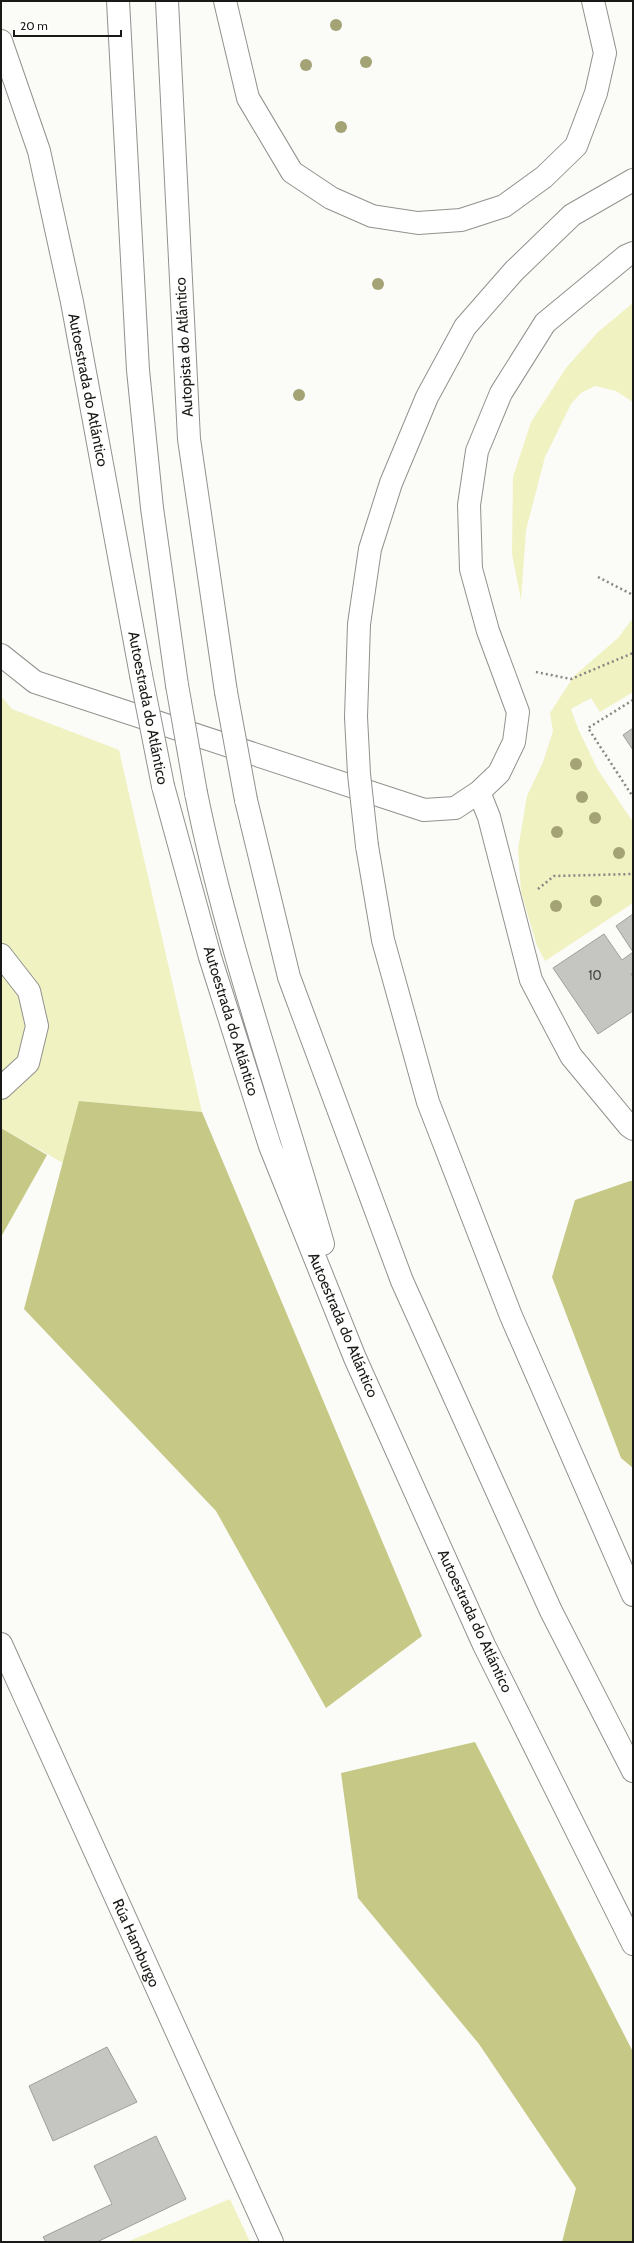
<svg xmlns="http://www.w3.org/2000/svg" width="634" height="2243" font-family="Cabin,sans-serif">
	<style>
		.green { fill: #f0f2c2 }
		.forest { fill: #c6c885 }
		.building { fill: #c5c5c1; stroke: #9e9f9b }
		.lines { fill: none; stroke-linecap: round; stroke-linejoin: round }
		.street-casing { stroke: #91928e; stroke-width: 24 }
		.highway-casing { stroke: #91928e; stroke-width: 24 }
		.path { stroke: #868683; stroke-width: 2.5; stroke-dasharray: 2 3; stroke-linecap: butt }
		.street { stroke: #fff; stroke-width: 22 }
		.highway { stroke: #fff; stroke-width: 22 }
		.highway-bridge-casing { stroke: #91928e; stroke-width: 24; stroke-linecap: butt }
		.highway-bridge { stroke: #fff; stroke-width: 22 }
		.tree { fill: #a3a376 }
		.labels { text-anchor: middle; dominant-baseline: central; stroke-width: 3; stroke-linejoin: round; paint-order: stroke }
		.number-label { font-size: 13px; fill: #444442 }
		.street-label { font-size: 15px; fill: #191918; stroke: #fffffe }
	</style>
	<rect width="100%" height="100%" fill="#fbfbf7"/>
	<!-- green -->
	<path class="green" d="M633,303V402L616,391L595,386L581,393L571,404L545,457L526,530L521,600L512,554L513,477L531,422L566,368L598,332Z
		M633,618V692L600,712L591,698L571,709L579,731L598,770L633,822V903L545,961L537,946L521,892L518,849L527,796L543,762L553,731L550,713L574,676L618,638Z
		M1,696L12,709L119,750L202,1112L80,1101L63,1163L1,1128Z
		M230,2199L250,2242H127Z"/>
	<!-- forest -->
	<path class="forest" d="M79,1101L202,1112L422,1636L326,1708L216,1511L24,1309Z
		M1,1128L47,1155L1,1237Z
		M630,1181H633V1468L621,1458L552,1277L575,1200Z
		M475,1742L633,2052V2242H562L576,2188L479,2044L358,1898L341,1773Z"/>
	<!-- building -->
	<path class="building" d="M633,728V750L623,735Z
		M633,914V973L631,974L633,977V1011L598,1034L553,968L604,934L622,960L633,952L616,926Z
		M107,2047L137,2102L53,2141L29,2086Z
		M156,2136L186,2199L97,2242H46L43,2237L112,2204L94,2166Z"/>
	<g class="lines">
		<defs>
			<path id="street" d="M1,655L35,682L424,810L455,808L479,792L499,773L514,742L518,712L488,631L471,569L469,505L477,451L501,393L545,323L626,256L633,253
				M479,792L489,817L531,980L571,1056L629,1126L633,1129
				M1,955L29,991L37,1026L28,1063L1,1088
				M1,1644L272,2242"/>
			<path id="highway" d="M118,1L138,370L152,508L177,685
				M167,1L189,439L226,692
				M225,1L248,98L292,172L331,198L372,216L418,223L461,220L504,206L544,177L576,146L596,93L605,53L593,1
				M1,41L39,151L72,302L141,675
				M356,717L359,624L370,549L391,483L427,397L465,327L514,271L572,215L633,180
				M163,786L210,957L270,1146L355,1358L484,1645L633,1944
				M196,793C227,946 280,1094 323,1244
				M246,800L289,977L402,1281L551,1611L633,1771
				M367,846L383,940L428,1102L511,1316L633,1595"/>
		</defs>
		<!-- street casing -->
		<use href="#street" class="street-casing"/>
		<!-- highway casing -->
		<use href="#highway" class="highway-casing"/>
		<!-- path -->
		<path class="path" d="M598,577L633,595
			M536,672L571,679L633,653
			M633,700L588,728L633,797
			M538,889L554,876L633,874"/>
		<!-- street -->
		<use href="#street" class="street"/>
		<!-- highway -->
		<use href="#highway" class="highway"/>
		<defs>
			<path id="highway-bridge" d="M141,675L163,786
				M177,685L196,793
				M226,692L246,800
				M356,717L359,774L367,846"/>
		</defs>
		<!-- highway-bridge casing -->
		<use href="#highway-bridge" class="highway-bridge-casing"/>
		<!-- highway-bridge -->
		<use href="#highway-bridge" class="highway-bridge"/>
	</g>
	<!-- trees -->
	<g class="tree">
		<circle cx="336" cy="25" r="6"/>
		<circle cx="366" cy="62" r="6"/>
		<circle cx="306" cy="65" r="6"/>
		<circle cx="341" cy="127" r="6"/>
		<circle cx="378" cy="284" r="6"/>
		<circle cx="299" cy="395" r="6"/>
		<circle cx="576" cy="764" r="6"/>
		<circle cx="582" cy="797" r="6"/>
		<circle cx="595" cy="818" r="6"/>
		<circle cx="557" cy="832" r="6"/>
		<circle cx="619" cy="853" r="6"/>
		<circle cx="596" cy="901" r="6"/>
		<circle cx="556" cy="906" r="6"/>
	</g>
	<g class="labels">
		<!-- number labels -->
		<g class="number-label">
			<text x="595" y="975">10</text>
		</g>
		<!-- street labels -->
		<g class="street-label">
			<text transform="translate(184 347) rotate(-93)">Autopista do Atlántico</text>
			<text transform="translate(88 390) rotate(79)">Autoestrada do Atlántico</text>
			<text transform="translate(148 708) rotate(79)">Autoestrada do Atlántico</text>
			<text transform="translate(231 1021) rotate(73)">Autoestrada do Atlántico</text>
			<text transform="translate(343 1325) rotate(67)">Autoestrada do Atlántico</text>
			<text transform="translate(475 1621) rotate(65)">Autoestrada do Atlántico</text>
			<text transform="translate(136 1943) rotate(66)">Rúa Hamburgo</text>
		</g>
	</g>
	<!-- border -->
	<rect width="634" height="2243" fill="none" stroke="#191918" stroke-width="4"/>
	<!-- scale -->
	<path d="M14 30v6h107v-6" fill="none" stroke="#191918" stroke-width="2"/>
	<text x="20" y="30" font-size="12" fill="#191918" stroke="#fffffe" stroke-width="3" paint-order="stroke">20 m</text>
</svg>
